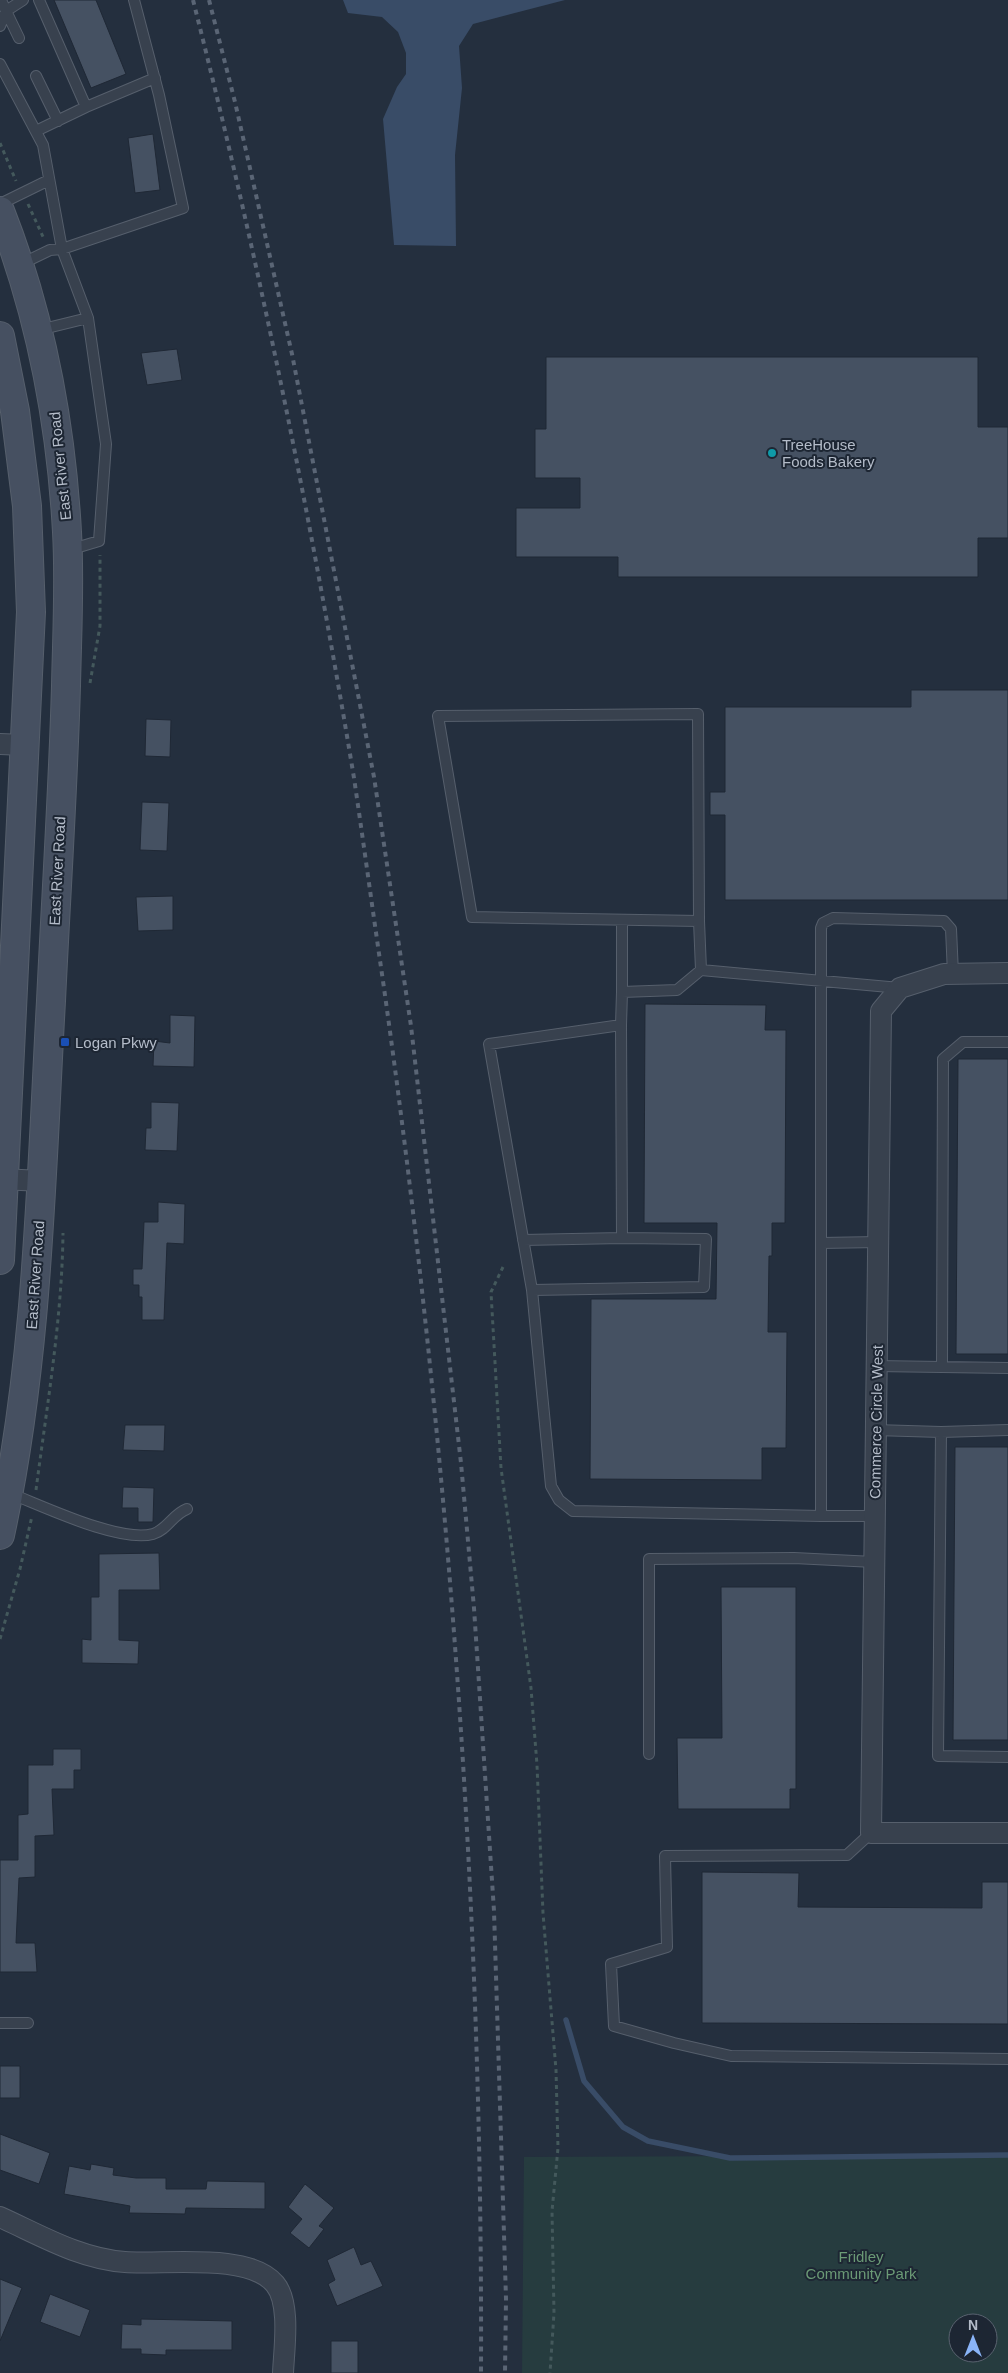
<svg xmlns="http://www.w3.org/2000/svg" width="1008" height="2373" font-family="Arial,sans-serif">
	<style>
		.green { fill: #263c3f; fill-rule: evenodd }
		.water { fill: #394c67 }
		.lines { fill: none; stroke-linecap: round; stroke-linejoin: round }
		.stream { stroke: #394c67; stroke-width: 5.5 }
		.building { fill: #455162; stroke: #1f2835 }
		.lane-casing { stroke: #565f6c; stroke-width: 12 }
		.street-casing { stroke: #565f6c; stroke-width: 22 }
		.secondary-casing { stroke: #565f6c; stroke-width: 30 }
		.path { stroke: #44595c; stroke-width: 3; stroke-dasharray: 4 4; stroke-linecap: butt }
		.lane { stroke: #38414e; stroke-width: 10 }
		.street { stroke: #38414e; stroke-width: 20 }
		.secondary { stroke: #465061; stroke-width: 28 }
		.rail { stroke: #5a6575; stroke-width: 4; stroke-dasharray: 5 5; stroke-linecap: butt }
		.culture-dot { fill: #0f9aa8; stroke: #1d2633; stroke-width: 2 }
		.transit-dot { fill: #1a4fb4; stroke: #1d2633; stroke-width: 2 }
		.labels { text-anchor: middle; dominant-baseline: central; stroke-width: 4; stroke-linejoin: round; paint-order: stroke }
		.poi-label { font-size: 15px; fill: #b4bcc9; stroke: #1d2633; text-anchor: start }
		.street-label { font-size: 15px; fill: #b4bcc9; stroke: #1d2633 }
		.park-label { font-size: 15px; fill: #6b9a76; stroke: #1d2633 }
	</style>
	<rect width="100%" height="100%" fill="#242f3e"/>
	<!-- green -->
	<path class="green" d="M1008,2155V2373H522L524,2157ZM958,2323H988V2353H958Z"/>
	<!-- water -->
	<path class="water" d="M343,0H565L473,24L459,46L462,88L455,155L456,246L394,245L383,119L397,87L406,74V53L398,32L382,17L348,13Z"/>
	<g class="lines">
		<!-- stream -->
		<path class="stream" d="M566,2020L584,2081L623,2127L648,2141L730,2158L1008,2155"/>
	</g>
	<!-- building -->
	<path class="building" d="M54,0H96L126,74L91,88Z
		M153,134L160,190L135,193L128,138Z
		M177,349L182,380L147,385L141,353Z
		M546,357H978V427H1008V538H978V577H618V557H516V508H580V478H535V429H546Z
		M911,690H1008V900H725V815H710V792H725V707H911Z
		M146,719L171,720L170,757L145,756Z
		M142,802L169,803L167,851L140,850Z
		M173,896V930L138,931L136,897Z
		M645,1004L766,1005L765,1030H786L785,1223H772V1256H769L768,1332H787L786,1448H762V1480L590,1479L591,1299H716L717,1223H644Z
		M170,1015L195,1016L194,1067L153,1066L154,1041L170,1043Z
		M958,1059H1008V1354H956Z
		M151,1102L179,1103L177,1151L145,1150L146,1128H151Z
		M158,1202L185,1204L184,1244L167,1243L164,1320H142V1297H139V1285H133V1269H142L144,1222H158Z
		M125,1425H165L164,1451L123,1450Z
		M955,1447H1008V1740H953Z
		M123,1487L154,1488L153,1522H138V1508H122Z
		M159,1553L160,1590H119V1640L139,1641L138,1664L82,1663V1639L91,1640V1597H99V1554Z
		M721,1587H796V1789H790V1809H678L677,1738H722Z
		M53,1749H81V1770H74V1789H52L54,1835L35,1836V1877L19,1878L16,1943H35L37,1972H0V1860H18V1815L28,1814V1765H53Z
		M702,1872L799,1873L798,1907L982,1908V1882H1008V2024L702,2023Z
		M0,2066H20V2098H0Z
		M0,2134L50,2153L39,2184L0,2170Z
		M91,2164L114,2168L113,2175L136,2178H166V2189H206L207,2181L265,2182V2209L186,2208L185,2214L129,2213L130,2206L64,2194L69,2166L90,2170Z
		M305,2184L334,2208L319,2226L324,2229L309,2248L290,2233L302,2219L288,2207Z
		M354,2247L361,2265L371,2261L383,2286L337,2306L328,2284L335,2280L327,2260Z
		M0,2279L22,2288L0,2341Z
		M50,2294L90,2310L80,2337L40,2322Z
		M141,2319L232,2321V2350H166V2355L141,2354V2349H121L122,2324L141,2325Z
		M331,2341H358V2373H331Z"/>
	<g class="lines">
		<defs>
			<path id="lane" d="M1,0L6,11L23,0
				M6,11L19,38
				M0,26L6,11
				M0,64L43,145L62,249L183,208L159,95L134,0
				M36,76L58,121
				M86,107L155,78
				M36,131L86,107L39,0
				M0,204L49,180
				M21,264L50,250L62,249L88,318
				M39,330L88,318L106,444L99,541L69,550
				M622,920V992
				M699,921L472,917L438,716L698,714L699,921L701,970L900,988
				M701,970L677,990L622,992L621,1025L489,1044L532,1290L551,1486L559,1500L573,1511L821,1516V928L823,923L833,918L944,921L951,929L953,974
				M523,1240L622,1238L621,1025
				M821,1243L878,1242
				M532,1290L704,1287L706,1239L622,1238
				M876,1366L1008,1368
				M942,1367L943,1059L963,1042H1008
				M875,1430L941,1432L1008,1430
				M941,1432L938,1756L1008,1757
				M9,1493C43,1506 119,1543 153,1534C167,1530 173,1514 187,1509
				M821,1516H875
				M649,1754V1559L794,1558L874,1562
				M871,1833L847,1855L665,1856L667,1947L611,1964L614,2026L674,2043L731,2056L1008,2059
				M0,2023H28"/>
			<path id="street" d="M0,744L24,745
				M1008,973L944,974L900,988L881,1011L871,1833H1008
				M0,1179L42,1181
				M0,2217C40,2235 80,2259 125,2262C164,2265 249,2252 275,2284C291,2303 284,2349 283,2373"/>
			<path id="secondary" d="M0,211C40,313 61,423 67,532C70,583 67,635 66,686C63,791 56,896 51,1001C41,1180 38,1360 0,1535
				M0,336L15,411L27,506L31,612L0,1260"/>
		</defs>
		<!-- lane casing -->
		<use href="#lane" class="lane-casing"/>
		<!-- street casing -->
		<use href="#street" class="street-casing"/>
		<!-- secondary casing -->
		<use href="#secondary" class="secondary-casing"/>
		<!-- path -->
		<path class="path" d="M0,143L16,181
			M28,204L44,239
			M90,683L100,626V555
			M503,1267L491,1292L501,1468L531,1688L537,1765L543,1913L556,2070L558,2148L552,2211L554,2313L550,2373
			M36,1490C47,1405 62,1319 63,1233
			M0,1639L20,1569L32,1516"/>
		<!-- lane -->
		<use href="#lane" class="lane"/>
		<!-- street -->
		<use href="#street" class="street"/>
		<!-- secondary -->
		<use href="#secondary" class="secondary"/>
		<!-- rail -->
		<path class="rail" d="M193,0C258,257 311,517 354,778C364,846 373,913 383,981C448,1442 483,1907 481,2373
			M209,0L235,102L292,354L374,777L411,1026L461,1463L474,1608L494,1911L506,2299L505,2373"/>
	</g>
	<!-- markers -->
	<circle class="culture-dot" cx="772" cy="453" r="5"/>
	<rect class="transit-dot" x="60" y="1037" width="10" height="10" rx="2.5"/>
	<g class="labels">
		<!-- poi labels -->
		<g class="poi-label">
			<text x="782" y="444">TreeHouse<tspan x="782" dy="17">Foods Bakery</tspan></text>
			<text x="75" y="1042">Logan Pkwy</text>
		</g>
		<!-- street labels -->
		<g class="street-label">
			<text transform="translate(60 466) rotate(-96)">East River Road</text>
			<text transform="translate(57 871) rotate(-87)">East River Road</text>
			<text transform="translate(35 1275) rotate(-86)">East River Road</text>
			<text transform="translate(876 1422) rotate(-89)">Commerce Circle West</text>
		</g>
		<!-- park labels -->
		<g class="park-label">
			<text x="861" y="2256">Fridley<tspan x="861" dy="17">Community Park</tspan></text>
		</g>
	</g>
	<!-- north arrow -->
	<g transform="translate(973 2338)"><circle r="24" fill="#1d2633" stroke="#59626f"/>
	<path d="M0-4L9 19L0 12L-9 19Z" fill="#8ab4f8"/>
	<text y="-8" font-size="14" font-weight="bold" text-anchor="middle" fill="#b4bcc9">N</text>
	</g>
</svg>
